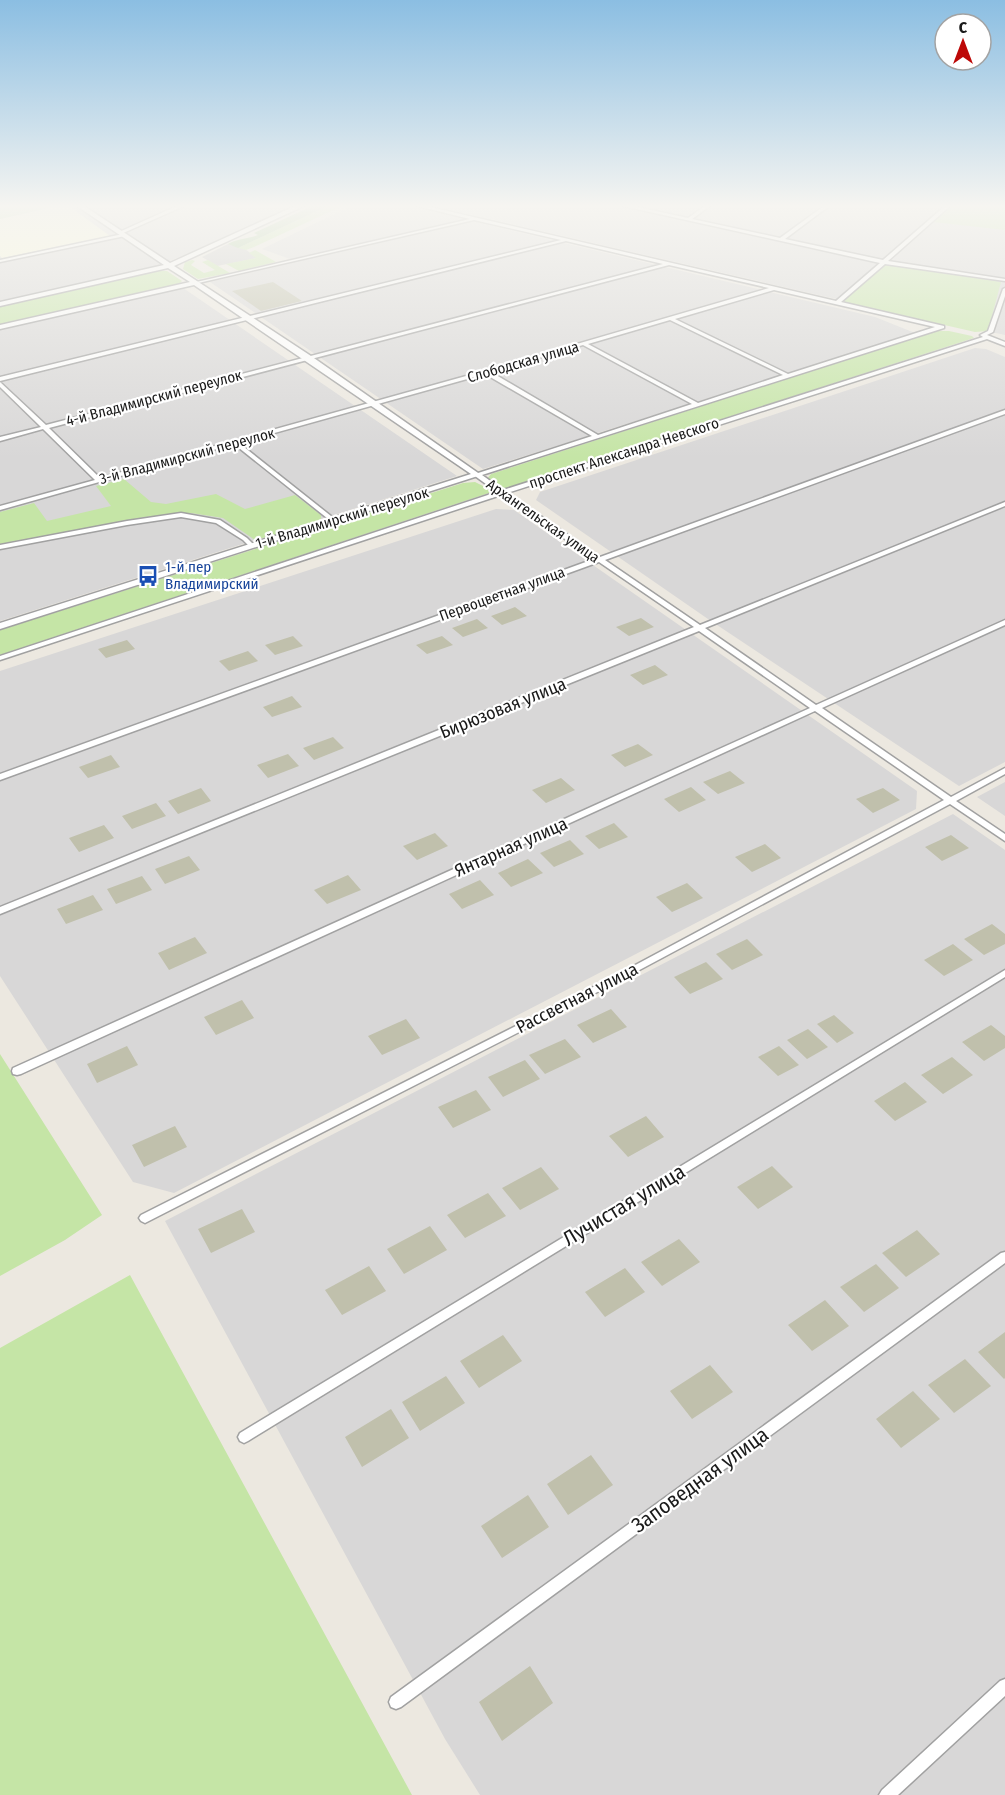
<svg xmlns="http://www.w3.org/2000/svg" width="1005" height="1795" font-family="'Fira Sans Condensed',sans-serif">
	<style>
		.residential { fill: #d8d7d7 }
		.education { fill: #fdfdd7 }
		.religious { fill: #c8c8c8 }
		.construction { fill: #c0c0ac }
		.grass { fill: #c5e5a6 }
		.forest { fill: #a5ca96 }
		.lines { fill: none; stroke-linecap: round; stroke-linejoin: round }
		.minor-casing { stroke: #a1a1a1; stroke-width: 3 }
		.tertiary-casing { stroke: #a1a1a1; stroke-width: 3 }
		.minor { fill: #fff; fill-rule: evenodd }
		.tertiary { fill: #fff; fill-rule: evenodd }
		.labels { text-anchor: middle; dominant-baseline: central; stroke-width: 4.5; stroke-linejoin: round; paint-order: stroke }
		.far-street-label { font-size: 15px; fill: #1a1a1a; stroke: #fff }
		.far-transit-label { font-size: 15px; fill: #164399; stroke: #fff; text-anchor: start }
		.street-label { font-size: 18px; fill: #1a1a1a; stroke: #fff }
		.near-street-label { font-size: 21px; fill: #1a1a1a; stroke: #fff }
	</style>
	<rect width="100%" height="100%" fill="#ece8e0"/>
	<!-- residential -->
	<path class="residential" d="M0,206H295L154,268L457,476L0,621Z
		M351,206H408L875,317L915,333L483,469L210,282L291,263L290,259L262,249Z
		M434,206H1005V335L823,296Z
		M975,348L986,349L1005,357V762L959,786L708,619L536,500L540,492Z
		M496,509L514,510L917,791L916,809L174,1193L133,1182L0,976V671Z
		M1005,782V816L977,797Z
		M953,814L1005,850V1795H480L445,1739L165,1221Z"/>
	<!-- education -->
	<path class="education" d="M57,206H69L110,236L2,258L0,256V219Z"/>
	<!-- religious -->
	<path class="religious" d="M228,244L245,249L257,258L217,266L202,257Z"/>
	<!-- construction -->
	<path class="construction" d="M273,282L302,301L261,311L232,291Z
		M515,607L527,616L502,625L491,616Z
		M641,618L654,627L629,636L616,627Z
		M477,619L488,628L463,637L452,628Z
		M293,636L303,646L275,655L265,645Z
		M442,636L453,645L427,654L416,645Z
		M127,640L135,649L106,658L98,649Z
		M248,651L258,661L229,671L219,661Z
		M655,665L668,675L643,685L630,675Z
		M292,696L302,707L272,717L263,707Z
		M333,737L344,748L314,760L303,748Z
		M638,744L653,755L625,767L611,755Z
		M288,754L299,766L268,778L257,765Z
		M111,755L120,767L88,778L79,767Z
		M730,771L745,783L718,794L703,782Z
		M561,778L575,790L546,803L532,790Z
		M691,787L706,800L679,812L664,799Z
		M201,788L211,801L178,814L168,801Z
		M883,788L900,800L873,813L856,799Z
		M156,803L166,816L132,829L122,816Z
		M614,823L628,837L599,849L585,836Z
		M104,825L114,838L79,852L69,838Z
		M435,833L448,846L417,860L403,846Z
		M951,835L969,848L942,861L925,847Z
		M570,840L584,854L554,867L540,853Z
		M765,844L781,858L752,872L735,857Z
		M189,856L200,870L165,884L155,869Z
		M528,859L543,873L511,887L498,873Z
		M348,875L361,890L327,904L314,890Z
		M142,876L152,890L116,904L107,889Z
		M480,880L494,895L462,909L449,894Z
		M687,883L703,898L672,912L656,897Z
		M93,895L103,910L66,924L57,909Z
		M992,924L1005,934V944L984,955L964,939Z
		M195,937L207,953L169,970L158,953Z
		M747,939L763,955L732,970L716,954Z
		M953,944L973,960L944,976L924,960Z
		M706,962L723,979L690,994L674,977Z
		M242,1000L254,1018L216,1035L204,1017Z
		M611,1009L627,1027L593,1043L577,1025Z
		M834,1015L854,1033L837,1043L817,1024Z
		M406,1019L420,1038L382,1055L368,1036Z
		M991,1025L1005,1036V1048L984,1061L962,1042Z
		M808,1029L828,1047L807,1059L787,1040Z
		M565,1039L581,1057L545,1074L529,1055Z
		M127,1046L138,1065L97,1083L87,1064Z
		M779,1046L799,1065L778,1076L758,1057Z
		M952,1057L973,1075L943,1094L921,1075Z
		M525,1060L540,1079L503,1097L488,1077Z
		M905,1082L927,1102L895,1121L874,1101Z
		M476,1090L491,1110L453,1128L438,1107Z
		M646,1116L664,1137L628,1157L609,1136Z
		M175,1126L187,1147L144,1167L132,1145Z
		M772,1166L793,1187L758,1209L737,1187Z
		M541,1167L559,1189L520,1210L502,1188Z
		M488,1193L506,1216L465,1238L447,1215Z
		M242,1209L255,1232L211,1253L198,1229Z
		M430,1226L447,1250L404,1274L387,1249Z
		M917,1230L940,1254L906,1277L882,1253Z
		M679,1239L700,1262L662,1286L641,1262Z
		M876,1264L899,1288L864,1312L840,1287Z
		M369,1266L386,1291L342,1315L325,1290Z
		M625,1268L645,1292L605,1317L585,1292Z
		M825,1300L849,1326L812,1351L788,1325Z
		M1005,1332V1378L1004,1379L978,1352Z
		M503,1335L522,1361L479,1388L460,1361Z
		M965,1359L991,1386L954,1413L928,1385Z
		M710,1365L733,1392L692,1419L670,1391Z
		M446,1376L465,1403L420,1431L402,1402Z
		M913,1391L940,1419L901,1448L876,1419Z
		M391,1409L409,1438L362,1467L345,1437Z
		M591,1455L613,1485L568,1515L547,1484Z
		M528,1495L549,1527L502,1558L481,1526Z
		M530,1666L553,1703L502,1741L479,1702Z"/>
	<!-- grass -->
	<path class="grass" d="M0,206H57L0,219Z
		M328,206H342L254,247L246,250L238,248Z
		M951,206H1005V230L933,222Z
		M255,250L276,262L239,271L226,264L256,258L249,253Z
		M192,260L195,261L191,265L204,273L215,270L202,262L208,260L230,273L198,279L183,269L185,262Z
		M886,264L1001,282L988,331L975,332L844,302V299Z
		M156,271H167L182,281L178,285L0,325V305Z
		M935,331H949L972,336L974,338L508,488H498L487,479L491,474Z
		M124,479L151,502L166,504L216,494L245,509L295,495L321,515V520L317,524L255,540L223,518L191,513L145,517L0,544V512L34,503L47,521L111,506L96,486Z
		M475,482L491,490L489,493L0,655V630L463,483Z
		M0,1054L102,1215L65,1240L0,1276Z
		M130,1275L412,1795H0V1348Z"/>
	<!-- forest -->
	<path class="forest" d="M312,206H328L238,248L228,244C239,238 249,239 258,235L254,233Z"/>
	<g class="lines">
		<defs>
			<path id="minor" d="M177,206H184L121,234L117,233Z
				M417,206H426L836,301L880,263L623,206H633L688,218L705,206H710L692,219L780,238L824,206H829L785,239L883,260L945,206H950L888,261L1005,279V281L885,264L841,302L944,326V328L482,475L503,490L983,337L980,335L988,331L1003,289L1005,288V296L993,332L987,335L1005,342V346L987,339L507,493L600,557L1005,410V414L605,560L700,625L1005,502V506L705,628L816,705L1005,620V625L822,708L951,797L1005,768V774L956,801L1005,834V841L950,804L617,982L145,1223L141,1221L139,1218L141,1215L611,978L944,800L815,711L21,1074L17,1075L13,1074L12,1071L13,1068L810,708L699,631L0,914V907L694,627L599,562L0,780V774L594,559L501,495L0,660V656L497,492L475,476V474L592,436L485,374L239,443L336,520V522H332L234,444L0,510V506L95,480L43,429L0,441V437L41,427L0,387V382L46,425L663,264L566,241L0,381V377L561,240L474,220L194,284L192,283L470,219ZM669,265L769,288L484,371L100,478L49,428ZM774,290L935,327L788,374L675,319ZM670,320L783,375L698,403L588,344ZM583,345L692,404L598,435L491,372Z
				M123,234L125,236L0,262V260Z
				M181,513L220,520L247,538L255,546L250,547L243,540L216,523L181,517L127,525L0,549V545L127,521Z
				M1005,970V977L248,1441L244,1443L240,1441L238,1437L240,1433Z
				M1005,1252V1263L401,1707L396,1709L391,1707L389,1702L391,1697L1001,1253Z
				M1005,1679V1696L898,1795H879L882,1790L1000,1681Z"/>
			<path id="tertiary" d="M77,206H84L170,263L295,206H304L174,266L311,356L481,475L0,629V623L471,474L194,285L0,329V325L190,282L168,268L0,306V302L164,265Z"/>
		</defs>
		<!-- minor casing -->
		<use href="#minor" class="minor-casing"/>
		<!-- tertiary casing -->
		<use href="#tertiary" class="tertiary-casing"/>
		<!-- minor -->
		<use href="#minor" class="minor"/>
		<!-- tertiary -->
		<use href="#tertiary" class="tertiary"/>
	</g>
	<!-- sky -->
	<linearGradient id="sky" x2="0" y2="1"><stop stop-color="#8bbee2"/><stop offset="0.45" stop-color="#f6f5f1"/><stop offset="1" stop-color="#f6f5f1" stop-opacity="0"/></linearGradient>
	<rect width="1005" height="458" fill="url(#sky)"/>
	<!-- icons -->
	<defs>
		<symbol id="bus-bare" viewBox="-9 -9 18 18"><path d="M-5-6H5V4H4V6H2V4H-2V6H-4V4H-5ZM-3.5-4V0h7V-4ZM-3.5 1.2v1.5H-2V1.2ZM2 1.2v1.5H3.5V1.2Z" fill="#1a4fb4" stroke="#fff" stroke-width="2.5" paint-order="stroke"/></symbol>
	</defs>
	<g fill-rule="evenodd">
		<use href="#bus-bare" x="133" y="561" width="30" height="30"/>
	</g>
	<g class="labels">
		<!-- far-street labels -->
		<g class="far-street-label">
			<text transform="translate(523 362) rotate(-16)">Слободская улица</text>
			<text transform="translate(154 398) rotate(-15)">4-й Владимирский переулок</text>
			<text transform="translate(624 453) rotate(-18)">проспект Александра Невского</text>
			<text transform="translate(187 456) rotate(-15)">3-й Владимирский переулок</text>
			<text transform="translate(342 518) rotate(-17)">1-й Владимирский переулок</text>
			<text transform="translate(543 521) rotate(35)">Архангельская улица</text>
			<text transform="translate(502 594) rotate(-20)">Первоцветная улица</text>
		</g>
		<!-- far-transit labels -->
		<g class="far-transit-label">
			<text x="165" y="567">1-й пер<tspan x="165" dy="17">Владимирский</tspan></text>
		</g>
		<!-- street labels -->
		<g class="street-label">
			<text transform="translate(503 708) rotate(-22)">Бирюзовая улица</text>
			<text transform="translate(511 847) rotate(-24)">Янтарная улица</text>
			<text transform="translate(577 998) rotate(-27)">Рассветная улица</text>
		</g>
		<!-- near-street labels -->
		<g class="near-street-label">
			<text transform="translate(624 1205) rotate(-31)">Лучистая улица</text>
			<text transform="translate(700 1480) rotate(-36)">Заповедная улица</text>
		</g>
	</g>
	<!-- north arrow -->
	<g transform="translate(963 42)"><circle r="28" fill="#ffffff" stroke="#a3a3a3" stroke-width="1.5"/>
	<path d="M0-4.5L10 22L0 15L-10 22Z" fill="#bd0807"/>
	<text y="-9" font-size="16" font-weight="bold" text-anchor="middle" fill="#1a1a1a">С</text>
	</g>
</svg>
